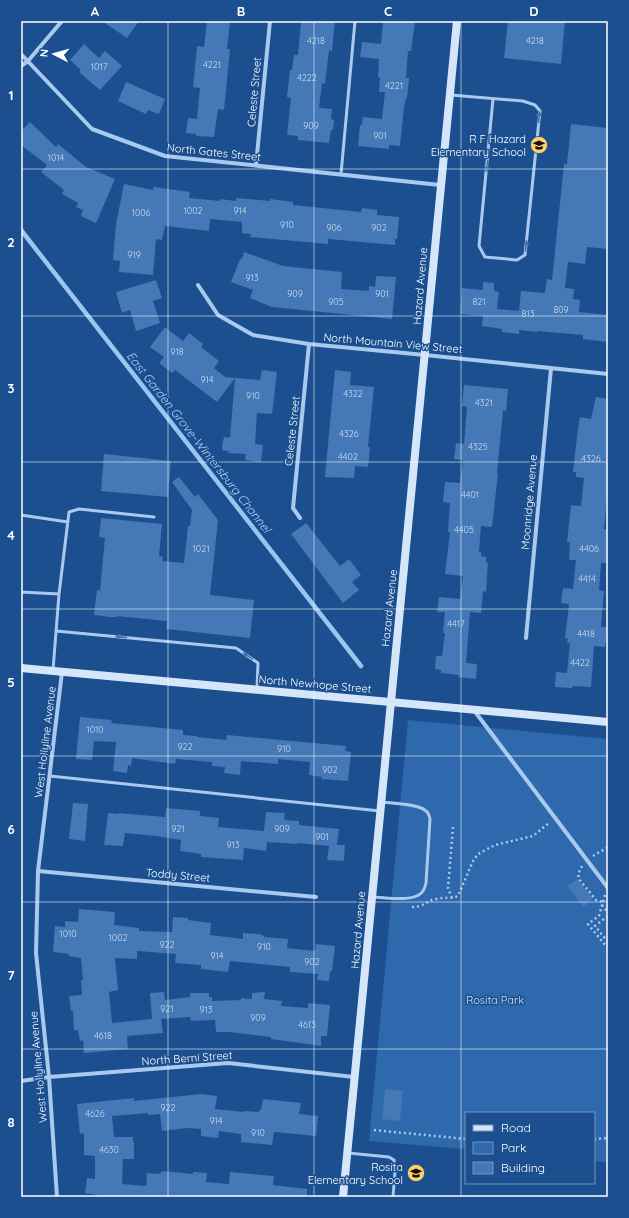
<svg xmlns="http://www.w3.org/2000/svg" width="629" height="1218" font-family="Quicksand,sans-serif">
	<style>
		.green { fill: #2e69ad }
		.lines { fill: none; stroke-linecap: round; stroke-linejoin: round }
		.stream { stroke: #9cc4f0; stroke-width: 4.5 }
		.building { fill: #4478b7 }
		.path { stroke: #a9c9ee; stroke-width: 2.5; stroke-dasharray: 2 3; stroke-linecap: butt }
		.lane { stroke: #a9c9ee; stroke-width: 3 }
		.street { stroke: #a9c9ee; stroke-width: 4 }
		.secondary { stroke: #d6e6fa; stroke-width: 8 }
		.oneway { fill: #4674ac }
		.grid { fill: none; stroke: #fff; stroke-width: 1; stroke-opacity: 0.55 }
		.labels { text-anchor: middle; dominant-baseline: central; stroke-width: 3; stroke-linejoin: round; paint-order: stroke }
		.number-label { font-size: 9px; fill: #d0dded }
		.street-label { font-size: 11px; fill: #fff; stroke: #1b4f8f }
		.poi-label { font-size: 11px; fill: #fff; stroke: #1b4f8f; text-anchor: end }
		.park-label { font-size: 11px; fill: #cfe3fa; stroke: #1b4f8f }
		.water-label { font-size: 12px; font-style: italic; fill: #b5d3f5; stroke: #1b4f8f }
		.neatline { fill: none; stroke: #fff; stroke-width: 1.5 }
		.grid-label { font-size: 13px; text-anchor: middle; font-weight: bold; fill: #fff }
	</style>
	<rect width="100%" height="100%" fill="#1b4f8f"/>
	<!-- green -->
	<path class="green" d="M408,720L608,739V1164L607,1162L594,1161V1113H466V1149L369,1141Z"/>
	<g class="lines">
		<!-- stream -->
		<path class="stream" d="M21,230L361,666"/>
	</g>
	<!-- building -->
	<path class="building" d="M102,21H139L127,38Z
		M207,21H230L227,49H230L224,110L218,109L214,137L196,136V134L186,133L188,118L197,119L200,88L193,87L197,46L204,47Z
		M301,21H335L332,51L329,50L325,84L322,83L319,108L332,109L331,119L334,120L333,130H331L329,143L298,140V136L287,135L291,98L287,97L290,70H292L294,55H298Z
		M383,21H415L411,51H408L406,78H409L407,98H406L404,107L400,146L389,145V149L358,146L360,125H362L363,117L382,119L385,92H379L380,77H378L379,59L360,57L362,42L381,44Z
		M508,21H565L561,64L504,58Z
		M84,44L99,58L105,51L122,66L100,90L79,72L81,70L70,60Z
		M126,82L165,99L159,114L148,110L146,114L118,101Z
		M30,122L56,147L58,144L86,167L115,179L96,223L81,216L83,210L76,207L78,203L62,194L64,190L41,172L47,165L21,145V131Z
		M571,124L608,128V249L587,247L585,264L568,262L565,288L574,289L573,299L580,300L579,312L608,315V342L583,339V335L538,331V332L519,330V334L502,332V329L482,326L483,316L460,314L462,288L483,290V282L494,283V291L499,292L497,309L519,311L521,291L545,293L547,279L552,280L564,164H567Z
		M124,184L153,190L154,187L190,192L189,198L220,201V199L236,201V198L270,201V199L293,202V205L361,212L362,208L377,210V215L399,217L397,239H395V245L328,239V244L250,237L251,234L242,233V222L210,219L209,231L165,226L162,240L156,239L153,275L119,272L120,261L113,260L116,224Z
		M244,252L283,266L342,272L341,289L369,291V286L375,287L376,276L396,277L392,319L272,307L250,298L253,290L231,282L240,259H242Z
		M156,280L162,298L153,301L160,323L136,331L130,310L122,313L116,292Z
		M165,327L183,341L189,333L203,344L201,347L219,361L214,368L225,377L235,378L217,402L175,370L172,373L159,363L164,357L150,347Z
		M262,370L277,372L272,414L257,413L255,444L263,445L261,462L245,460L246,454L228,453L229,451L222,450V445L224,437L230,438L235,378L260,380Z
		M335,370L351,372L350,385L374,387L368,447H370L368,467L355,466L354,478L325,477Z
		M464,385L508,389L506,411L503,410L497,473H498L492,527L481,526L479,552H481V556L486,557V563H488L486,592L483,591L481,613L470,612L466,663L477,664L476,679L458,677L459,675L441,673V670L435,669L436,656H442L445,633H443L445,612H437L439,597L460,599L463,576L445,574L450,532H448L450,503L443,502L445,482L460,483L463,460L454,459L456,443L464,444L467,407L462,406Z
		M596,397L608,399V484L604,529H608V554L607,563H601L599,590L604,591L601,627H608L605,647L594,646L591,687L573,686L572,688L555,687L556,672L567,673L570,643H567L568,639L565,638L569,604L561,603L563,588L573,589L576,560H569L570,542H567L571,505L581,506L584,478L576,477V472H573L578,428L580,417L591,419Z
		M104,454L171,461L168,497L101,491Z
		M179,477L195,497L198,494L218,520L210,595L254,600L250,638L166,629L167,621L117,616V617H110L94,615L97,590L100,591L105,538L99,537L101,518L162,524L159,556L163,557L162,561L184,563L188,526H190L192,510L172,482Z
		M306,523L340,566L349,559L361,575L352,582L359,590L343,603L291,534Z
		M80,717L112,720L111,723L183,730V735L197,736V737L226,740L227,735L346,746L345,751L351,752L348,781L322,779V777L309,775L310,762L278,759V764L241,761L240,775L224,773L225,767L212,766V762L176,759L175,764L132,758L131,766L128,765L127,773L113,771L116,742L94,741L92,760L76,759Z
		M73,803L88,804L85,841L69,839Z
		M166,808L200,811V816L219,818L218,827L264,831L266,812L285,813L284,820L299,821V825L339,829L337,845H345L344,861L327,860L329,846L297,843V844L267,842L266,851L244,848L243,860L201,857V854L180,851L181,840L156,836L125,833L123,846L104,845L108,813L118,814V813L165,817Z
		M577,879L593,899L583,907L568,886Z
		M79,909L115,912L114,925L139,928V931L172,932L173,917L188,918V920L211,923L210,935L243,939V933L259,934L264,936V937L288,939L287,948L315,951L316,944L335,946L332,971H330L329,981L317,980L318,974L290,972V967L230,961L228,972L201,969V965L175,963L176,954L137,951V959L115,958L118,990L109,992L112,1023L152,1019L150,993L164,992L165,1000L190,997V993H209V997H212V1001L241,1000V998L248,999H252V993L265,992L264,999L282,1001L281,1006L308,1008V1003L330,1005L327,1036H321V1046L271,1039V1037L229,1032H216L215,1020L191,1021L190,1017L161,1019L163,1033L127,1036L128,1049L84,1053L83,1040L80,1041L78,1030H74L73,1011H71L69,996L82,995L81,980H83L81,958L68,956L69,954L53,952L55,926L65,927V921L78,922Z
		M385,1089L403,1091L400,1121L382,1119Z
		M201,1094L217,1096L215,1109L244,1112V1111L259,1112V1110H261L263,1099L301,1103L299,1114L318,1116L316,1136L274,1132L272,1145L241,1142V1134L219,1131L218,1138L201,1136V1129L187,1128L162,1131L160,1114L148,1115V1113L112,1116L114,1137H133V1142H134V1159H123L122,1184L146,1186L147,1173L159,1174L163,1171L193,1174V1172L207,1173L206,1182L229,1184L230,1172L274,1176L273,1185L307,1189V1197H97V1195L85,1193L87,1178L95,1179V1156L84,1155V1133L80,1134L77,1104L134,1098V1101Z"/>
	<g class="lines">
		<!-- path -->
		<path class="path" d="M593,856L608,847
			M582,866L578,874L579,879L596,900L603,902
			M605,895L599,916L588,924L605,945H608
			M452,898L448,888L453,827
			M602,905L608,913
			M412,907C424,907 426,901 436,899C443,897 451,899 458,896L473,861L478,854L495,845L533,836L549,823
			M608,916L595,926L608,942
			M374,1130L466,1139
			M594,1139L608,1138"/>
		<!-- lane -->
		<path class="lane" d="M451,95L523,101L535,105L540,111L525,255L517,260L485,257L479,246L493,99
			M341,174L355,21
			M21,515L68,522
			M21,592L59,594
			M56,631L236,648L258,663L257,688
			M53,670L59,594L69,512L79,509L154,517
			M50,776L380,811
			M372,897C384,897 411,902 420,894C424,892 425,887 426,883L430,819C429,816 429,813 426,811C419,804 392,803 381,802
			M348,1153L389,1157L394,1160L395,1171L393,1197"/>
		<!-- street -->
		<path class="street" d="M21,54L92,129L165,156L440,185
			M21,66L28,61L62,21
			M256,165L270,21
			M198,285L218,315L253,335L309,344L425,355L608,374
			M300,518L293,508L309,344
			M526,638L551,368
			M473,709L608,888
			M38,871L316,897
			M21,1081L49,1077L228,1063L354,1077
			M57,1197L49,1077L36,953L38,871L62,672"/>
		<!-- secondary -->
		<path class="secondary" d="M21,668L608,722
			M343,1197L457,21"/>
	</g>
	<!-- one-way arrows -->
	<defs><path id="oneway-solid" d="M-6-.8H1V-3.2L6.5 0L1 3.2V.8H-6Z"/></defs>
	<g class="oneway">
		<use href="#oneway-solid" transform="translate(539 117) rotate(-88)"/>
		<use href="#oneway-solid" transform="translate(487 166) rotate(96)"/>
		<use href="#oneway-solid" transform="translate(526 246) rotate(-84)"/>
		<use href="#oneway-solid" transform="translate(121 637) rotate(-174)"/>
		<use href="#oneway-solid" transform="translate(248 656) rotate(-146)"/>
	</g>
	<!-- grid -->
	<path class="grid" d="M168,21V1197M314,21V1197M461,21V1197M21,169H608M21,316H608M21,462H608M21,609H608M21,756H608M21,902H608M21,1049H608"/>
	<!-- icons -->
	<defs>
		<symbol id="school-disc" viewBox="-11 -11 22 22"><circle r="9.5" fill="#ffd166" stroke="#1b4f8f"/><path d="M0-5L7-2L0 1L-7-2ZM-4 1L0 2.5L4 1V4Q0 6-4 4Z" fill="#111"/></symbol>
	</defs>
	<g fill-rule="evenodd">
		<use href="#school-disc" x="529" y="135" width="20" height="20"/>
		<use href="#school-disc" x="406" y="1163" width="20" height="20"/>
	</g>
	<g class="labels">
		<!-- number labels -->
		<g class="number-label">
			<text x="316" y="40">4218</text>
			<text x="535" y="40">4218</text>
			<text x="212" y="64">4221</text>
			<text x="99" y="66">1017</text>
			<text x="307" y="77">4222</text>
			<text x="394" y="85">4221</text>
			<text x="311" y="125">909</text>
			<text x="380" y="135">901</text>
			<text x="56" y="157">1014</text>
			<text x="193" y="210">1002</text>
			<text x="240" y="210">914</text>
			<text x="141" y="212">1006</text>
			<text x="287" y="224">910</text>
			<text x="334" y="227">906</text>
			<text x="379" y="227">902</text>
			<text x="134" y="254">919</text>
			<text x="252" y="277">913</text>
			<text x="295" y="293">909</text>
			<text x="382" y="293">901</text>
			<text x="336" y="301">905</text>
			<text x="479" y="301">821</text>
			<text x="561" y="309">809</text>
			<text x="528" y="313">813</text>
			<text x="177" y="351">918</text>
			<text x="207" y="379">914</text>
			<text x="353" y="393">4322</text>
			<text x="253" y="395">910</text>
			<text x="484" y="402">4321</text>
			<text x="349" y="433">4326</text>
			<text x="478" y="446">4325</text>
			<text x="348" y="456">4402</text>
			<text x="591" y="458">4326</text>
			<text x="470" y="494">4401</text>
			<text x="464" y="529">4405</text>
			<text x="201" y="548">1021</text>
			<text x="589" y="548">4406</text>
			<text x="587" y="578">4414</text>
			<text x="456" y="623">4417</text>
			<text x="586" y="633">4418</text>
			<text x="580" y="662">4422</text>
			<text x="95" y="729">1010</text>
			<text x="185" y="746">922</text>
			<text x="284" y="748">910</text>
			<text x="330" y="769">902</text>
			<text x="178" y="828">921</text>
			<text x="282" y="828">909</text>
			<text x="322" y="836">901</text>
			<text x="233" y="844">913</text>
			<text x="68" y="933">1010</text>
			<text x="118" y="937">1002</text>
			<text x="167" y="944">922</text>
			<text x="264" y="946">910</text>
			<text x="217" y="955">914</text>
			<text x="312" y="961">902</text>
			<text x="167" y="1008">921</text>
			<text x="206" y="1009">913</text>
			<text x="258" y="1017">909</text>
			<text x="307" y="1024">4613</text>
			<text x="103" y="1035">4618</text>
			<text x="168" y="1107">922</text>
			<text x="95" y="1113">4626</text>
			<text x="216" y="1120">914</text>
			<text x="258" y="1132">910</text>
			<text x="109" y="1149">4630</text>
		</g>
		<!-- street labels -->
		<g class="street-label">
			<text transform="translate(254 92) rotate(-85)">Celeste Street</text>
			<text transform="translate(214 152) rotate(6)">North Gates Street</text>
			<text transform="translate(420 286) rotate(-85)">Hazard Avenue</text>
			<text transform="translate(393 343) rotate(5)">North Mountain View Street</text>
			<text transform="translate(292 431) rotate(-84)">Celeste Street</text>
			<text transform="translate(529 502) rotate(-85)">Moonridge Avenue</text>
			<text transform="translate(389 608) rotate(-84)">Hazard Avenue</text>
			<text transform="translate(315 684) rotate(5)">North Newhope Street</text>
			<text transform="translate(45 742) rotate(-83)">West Hollyline Avenue</text>
			<text transform="translate(178 875) rotate(5)">Toddy Street</text>
			<text transform="translate(358 930) rotate(-85)">Hazard Avenue</text>
			<text transform="translate(187 1058) rotate(-4)">North Berni Street</text>
			<text transform="translate(38 1067) rotate(-95)">West Hollyline Avenue</text>
		</g>
		<!-- poi labels -->
		<g class="poi-label">
			<text x="526" y="139">R F Hazard<tspan x="526" dy="13">Elementary School</tspan></text>
			<text x="403" y="1167">Rosita<tspan x="403" dy="13">Elementary School</tspan></text>
		</g>
		<!-- park labels -->
		<g class="park-label">
			<text x="495" y="1000">Rosita Park</text>
		</g>
		<!-- water labels -->
		<g class="water-label">
			<text transform="translate(199 442) rotate(52)">East Garden Grove-Wintersburg Channel</text>
		</g>
	</g>
	<!-- border -->
	<rect width="629" height="1218" fill="none" stroke="#1b4f8f" stroke-width="44"/>
	<!-- legend -->
	<rect x="465" y="1112" width="130" height="72" fill="#1b4f8f" stroke="#7695bc"/>
	<rect x="473" y="1125" width="20" height="6" fill="#d6e6fa" stroke="#7695bc"/>
	<text x="501" y="1132" font-size="12" fill="#ffffff">Road</text>
	<rect x="473" y="1142" width="20" height="12" fill="#2e69ad" stroke="#7695bc"/>
	<text x="501" y="1152" font-size="12" fill="#ffffff">Park</text>
	<rect x="473" y="1162" width="20" height="12" fill="#4478b7" stroke="#7695bc"/>
	<text x="501" y="1172" font-size="12" fill="#ffffff">Building</text>
	<!-- north arrow -->
	<g transform="translate(54 54) rotate(276)" stroke="#1b4f8f" stroke-width="3" paint-order="stroke">
	<path d="M0-3L7 15L0 10L-7 15Z" fill="#ffffff"/>
	<text y="-6" font-size="11" font-weight="bold" text-anchor="middle" fill="#ffffff">N</text>
	</g>
	<rect x="22" y="22" width="585" height="1174" class="neatline"/>
	<g class="grid-label">
		<text x="95" y="16">A</text>
		<text x="241" y="16">B</text>
		<text x="388" y="16">C</text>
		<text x="534" y="16">D</text>
		<text x="11" y="100">1</text>
		<text x="11" y="247">2</text>
		<text x="11" y="393">3</text>
		<text x="11" y="540">4</text>
		<text x="11" y="687">5</text>
		<text x="11" y="834">6</text>
		<text x="11" y="980">7</text>
		<text x="11" y="1127">8</text>
	</g>
</svg>
